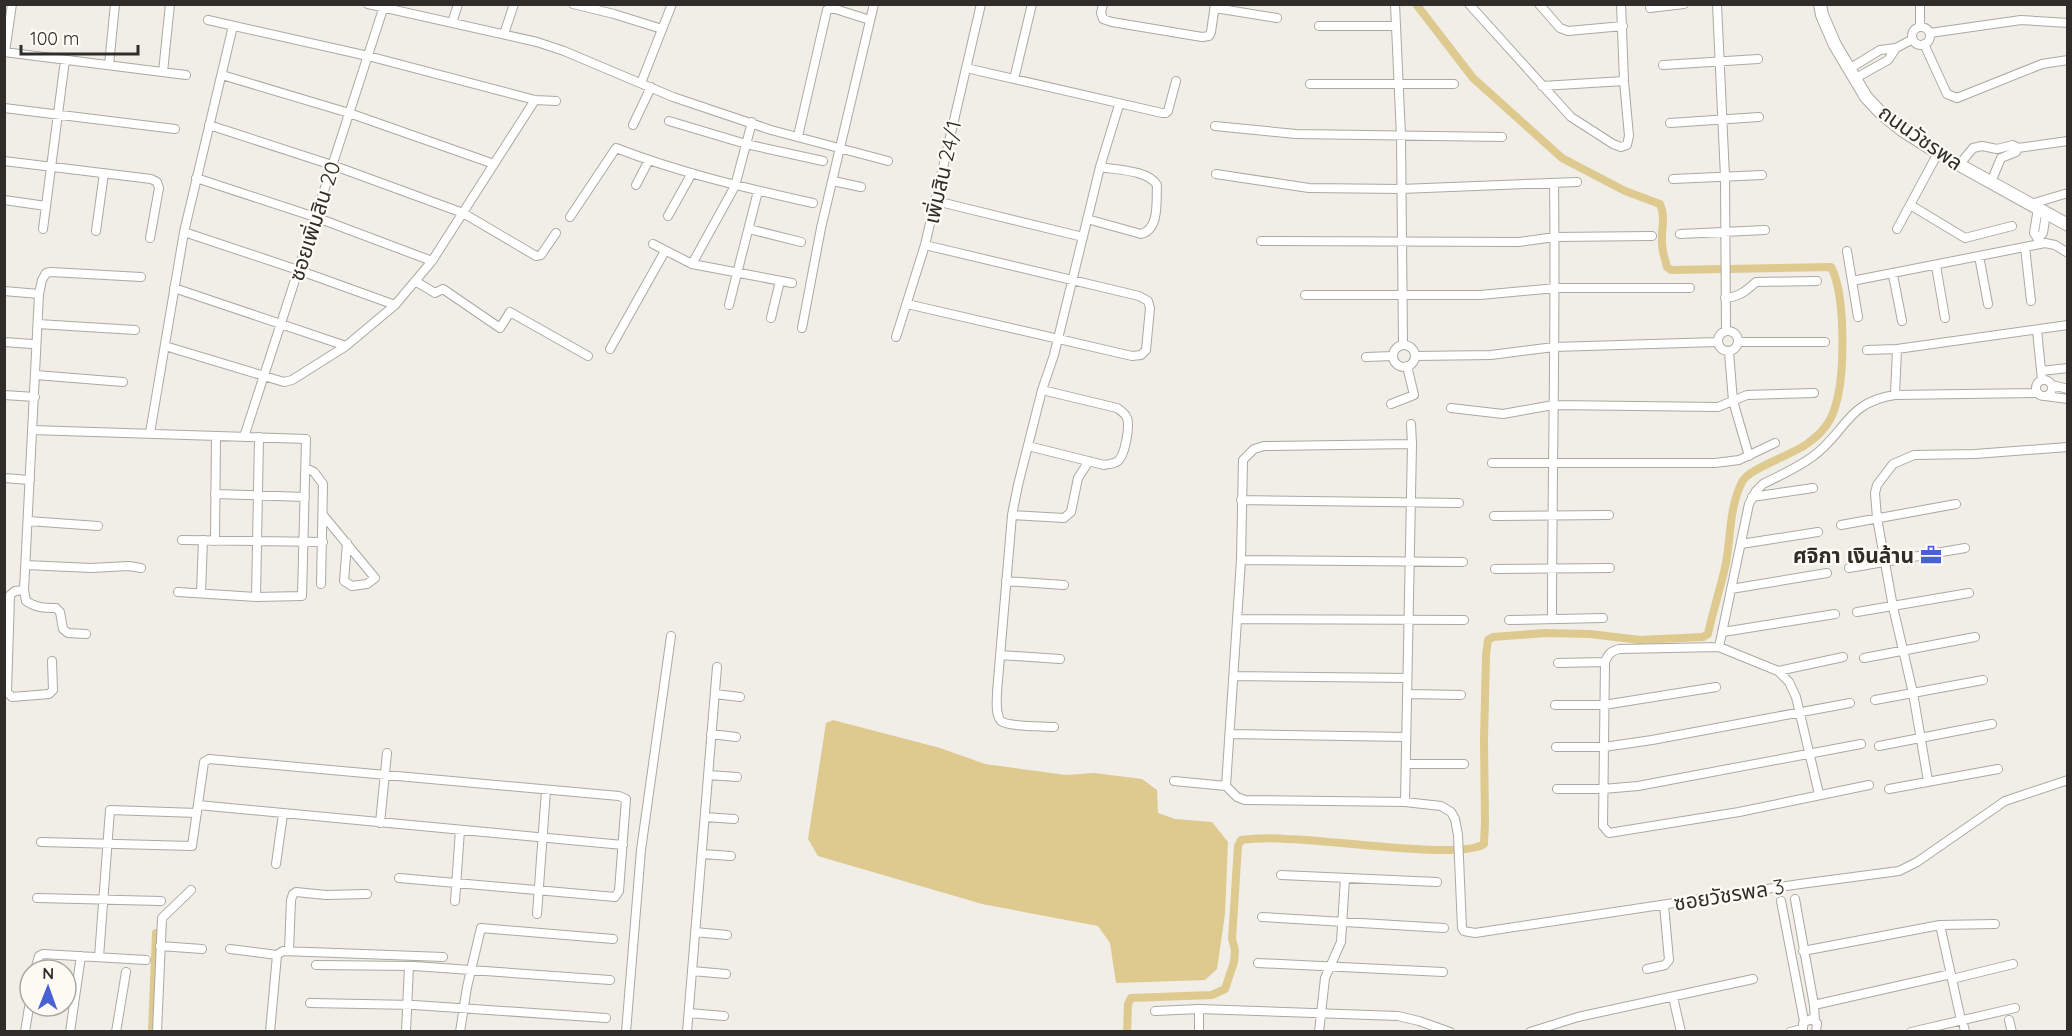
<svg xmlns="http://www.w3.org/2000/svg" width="2072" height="1036" font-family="Quicksand,'Noto Sans Thai',sans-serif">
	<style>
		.water { fill: #dec98e }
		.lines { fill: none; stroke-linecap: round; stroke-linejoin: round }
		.canal { stroke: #dec98e; stroke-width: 8 }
		.street-casing { stroke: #aba9a2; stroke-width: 10 }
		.secondary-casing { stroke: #aba9a2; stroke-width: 14 }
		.street { stroke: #fff; stroke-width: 8 }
		.secondary { stroke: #fff; stroke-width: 12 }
		.labels { text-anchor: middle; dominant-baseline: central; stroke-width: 4.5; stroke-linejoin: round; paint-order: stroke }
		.street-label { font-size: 21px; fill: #2e2d2a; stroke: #fefbf4 }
		.poi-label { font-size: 21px; font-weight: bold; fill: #2e2d2a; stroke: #fefbf4; text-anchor: end }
	</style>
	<rect width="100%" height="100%" fill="#f0eee7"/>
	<!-- water -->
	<path class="water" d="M833,720L940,748L985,764L1066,775L1094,773L1142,779L1157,790L1158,813L1175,819L1212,822L1228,842L1225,914L1217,969L1205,980L1116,983L1110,943L1098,926L982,904L818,856L808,839L826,723Z"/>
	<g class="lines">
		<!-- canal -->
		<path class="canal" d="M152,1032L156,933
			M1127,1032L1128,1004L1131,998L1212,995L1225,989L1234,962L1235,950L1232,939L1238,846L1241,840C1256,838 1272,838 1287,839C1322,839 1462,860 1484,844L1485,822L1484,741L1486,655L1488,640L1493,637L1545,633L1590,634L1640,640L1703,637L1708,634C1713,610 1721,587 1726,563C1731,536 1729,508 1742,482C1749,468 1793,455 1808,443C1821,434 1831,422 1835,407C1845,377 1846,295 1831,267L1671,270L1667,267C1665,259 1662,251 1662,243C1661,229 1666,217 1660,204L1625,191L1562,158L1473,78L1416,4"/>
		<defs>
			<path id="street" d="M368,4L537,42L564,51L673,97L771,130L888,161
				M573,4L614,14L662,29
				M1103,4L1101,13L1103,19L1112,22L1202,37L1209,36L1211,32L1215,4
				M1395,4L1401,136L1403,345
				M1469,4L1571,117L1613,144L1621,147L1627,145L1629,136L1624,81L1621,4
				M1539,4L1560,28L1568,31L1623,26
				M1717,4L1725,177L1726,329
				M1215,8L1277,18
				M1650,8L1684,4
				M208,20L368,56L535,100L556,101
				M452,23L458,4
				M1319,26H1395
				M1920,27V4
				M1912 36a9 9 0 1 1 18 0a9 9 0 1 1-18 0Z
				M1930,33L2021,20L2068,23
				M504,34L514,4
				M1924,44L1947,94L1957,98L2042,64L2068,60
				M4,52L186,75
				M5,52L12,4
				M109,65L115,4
				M1663,65L1758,59
				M966,68L1162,113H1166L1168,111L1176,81
				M1849,69L1880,50L1896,48L1913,39
				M163,72L170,4
				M222,75L349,113L494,164L535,100
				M1014,79L1032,4
				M1854,79L1888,60L1896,48
				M641,83L672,4
				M1310,84H1454
				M1542,86L1624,81
				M4,108L175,129
				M669,121L746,144L823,161
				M1670,123L1759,117
				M209,125L332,165L463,213L536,256L541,255L556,233
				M633,125L651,87
				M1215,126L1296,134L1502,137
				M798,136L827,10L832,8L870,20
				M4,161L151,179L157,182L159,188L150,238
				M1959,165L1973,148L1982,146L1997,149L2013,145L2018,148L2068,141
				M1216,174L1309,188L1401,189L1577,182
				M196,178L315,217L432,261
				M1673,179L1762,175
				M833,181L861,187
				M1991,182L2001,158L2016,152L2018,148
				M636,185L649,160
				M4,200L46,206
				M936,201L1083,237
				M2031,204L2068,193
				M1912,206L1965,238L2012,226
				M2038,208L2034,233L2038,239L2043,233L2046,213
				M668,216L692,173
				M570,217L616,148C680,173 746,188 813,203
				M1087,219L1141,234C1160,229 1156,201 1157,185C1148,170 1117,170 1100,167
				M43,229L65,60
				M749,229L801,242
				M1897,229L1938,153
				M96,231L104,173
				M184,232L298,270L395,305
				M1680,234L1765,230
				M1261,241L1519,242L1555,237L1652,236
				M653,244L692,264L735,186L752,122
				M2025,247L2031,301
				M1847,251L1858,317
				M1979,256L1988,304
				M692,264L792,283
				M1936,266L1945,318
				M1893,275L1902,321
				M415,281L435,293L443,289L500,328L510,312L588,356
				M1852,281L2045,243L2055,245L2068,253
				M174,288L346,346
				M4,291L39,294
				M1305,295H1480L1556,288H1690
				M1725,298C1739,297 1746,291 1756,282L1817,281
				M907,304L1132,356L1141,355L1146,350L1150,308L1148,301L1139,296L925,245
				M729,305L758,191
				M771,318L780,281
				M38,324L135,330
				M802,328L821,228L874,4
				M2037,330L2042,380
				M1718 341a10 10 0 1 1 20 0a10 10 0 1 1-20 0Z
				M896,337L925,245L981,4
				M4,342L32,344
				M1738,342H1825
				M1393 356a11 11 0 1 1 22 0a11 11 0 1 1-22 0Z
				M165,346L284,382L292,380L346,346L395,305L432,261L494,164
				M610,349L665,251
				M1867,350L1897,349L2068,325
				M1729,352L1733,401L1749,456
				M1415,356L1491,355L1554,347L1717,342
				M1366,357L1393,356
				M2041,371L2068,368
				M36,375L123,382
				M2036 388a8 8 0 1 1 16 0a8 8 0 1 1-16 0Z
				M2052,385L2068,389
				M4,395L35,397
				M1895,395L1897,349
				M2045,396L2068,399
				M1391,404L1414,395L1407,366
				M1451,408L1503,414L1553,405L1718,407L1747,395L1814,393
				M32,430L306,439L302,596L256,597L178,592
				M150,433L184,232L233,26
				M244,437L384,6
				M1028,446L1104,465C1109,464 1114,464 1118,461C1125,455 1130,427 1127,418C1125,413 1121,411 1117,408L1042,390
				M1492,463H1715L1739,460L1775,443
				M306,468L314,472L323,484L321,584
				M4,478L30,480
				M215,494L305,497
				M1752,497L1813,488
				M1241,500L1459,503
				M323,515L375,578L367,584L352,586L344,581L347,543
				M1012,515L1064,518L1071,512L1078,478L1089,461
				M1494,516L1609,515
				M28,521L98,526
				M1841,525L1956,504
				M182,540L323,542
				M215,541L216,436
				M1741,544L1818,532
				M1241,560L1463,562
				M26,565L91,568L129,566L141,568
				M1849,568L1965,548
				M1495,569L1610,568
				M1006,581L1064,585
				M1731,589L1827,573
				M24,590L15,591L10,595L7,692L12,697L49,694L53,690L52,661
				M201,592L203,540
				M256,597L259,437
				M1857,612L1969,593
				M1238,619L1464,620
				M1552,619C1552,474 1556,328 1554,183
				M1509,620L1603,618
				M1723,632L1835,614
				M86,634L68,633L63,629L60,612L56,608C45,608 36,608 26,601L24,590L39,294L42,280L46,273L51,272L141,277
				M1719,647L1749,504L1756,491L1763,484C1779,476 1797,468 1812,457C1846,433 1846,402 1895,395L2038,393
				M1000,655L1060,659
				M1864,658L1975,637
				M1558,663L1605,662
				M1778,671L1843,657
				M1234,676L1407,678
				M715,694L740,697
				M1407,694L1461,695
				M1875,700L1983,680
				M1555,705H1604L1716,687
				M1054,727C1043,726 1008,727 1001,721C995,714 997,701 997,692L1012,515L1018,485L1042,390L1054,355L1100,167L1119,105
				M711,734L736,737
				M1230,734L1406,737
				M1879,746L1992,724
				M1556,747H1604L1652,740L1850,703
				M1406,764H1464
				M708,775L737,777
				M1174,781L1226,786L1237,797L1245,800L1405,802L1441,806L1451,812L1455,819L1458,835L1462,928L1464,931L1475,933L1800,884L1899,871L1917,862L2005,801L2068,780
				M1928,781L1913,693L1893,607L1877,518L1875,493L1877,485L1893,464L1914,455L1975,454L2068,447
				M1226,786L1241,560L1243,460L1254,449L1264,446L1412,444
				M1557,789H1603L1638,786L1861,744
				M1889,789L1998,769
				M1819,794L1796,697L1789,682L1778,671L1719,647L1619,649C1611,651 1608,654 1605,662L1603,826L1609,833L1739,812L1869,785
				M1405,802L1412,444L1411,424
				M198,805L623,845
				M705,817L734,819
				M380,823L387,753
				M41,842L192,846L204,762L209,759L619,796L626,799L619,891L615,897L399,878
				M702,854L731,856
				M276,864L283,814
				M1281,875L1437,882
				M37,898L161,901
				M1795,899L1814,1005L1815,1021
				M455,901L460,830
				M1781,901L1804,1021
				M537,914L546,790
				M1262,917L1444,928
				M1940,925L1961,1020
				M695,932L727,935
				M160,946L202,949
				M230,949L277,955
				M289,951L291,900L293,894L296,892L326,895L367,894
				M1803,951L1940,925L1995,924
				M99,957L110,810L197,813
				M1258,963L1443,972
				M316,965L414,966L610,980
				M1647,969L1665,965L1669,960L1664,905
				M35,970L39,956L43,954L146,960
				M692,971L726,974
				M1952,979L2013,964
				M1673,997L1681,1032
				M310,1003L414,1005L606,1018
				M1814,1005L1951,974
				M1199,1009V1032
				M1155,1011L1199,1009L1398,1016L1419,1021L1450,1032
				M689,1013L724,1016
				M2009,1020L2012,1032
				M1964,1027L1965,1032
				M25,1032L30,1001
				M70,1032L81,956
				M116,1032L126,972
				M157,1032L162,918L191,890
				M270,1032L277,955L283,951L443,957
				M406,1032L409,966
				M460,1032L467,987L481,928L613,939
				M626,1032L641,850L671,636
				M687,1032L717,667
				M1319,1032L1325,978L1341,942L1345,878
				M1530,1032L1578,1017L1753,979
				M1790,1032L1802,1029
				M1803,1032V1023L1811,1019L1817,1023L1816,1032
				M1911,1032L2015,1008"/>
			<path id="secondary" d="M1820,4L1822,15L1835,45L1866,97L1879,111L1902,130L1938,153L2068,225"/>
		</defs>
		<!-- street casing -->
		<use href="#street" class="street-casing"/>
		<!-- secondary casing -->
		<use href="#secondary" class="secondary-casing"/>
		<!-- street -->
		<use href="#street" class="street"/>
		<!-- secondary -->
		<use href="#secondary" class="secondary"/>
	</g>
	<!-- icons -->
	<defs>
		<symbol id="office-bare" viewBox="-9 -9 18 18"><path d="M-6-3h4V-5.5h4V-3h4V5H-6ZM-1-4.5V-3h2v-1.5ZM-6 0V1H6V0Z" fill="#4961d5" stroke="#fefbf4" stroke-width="2.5" paint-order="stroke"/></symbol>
	</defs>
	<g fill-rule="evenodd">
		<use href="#office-bare" x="1916" y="540" width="30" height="30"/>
	</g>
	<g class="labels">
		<!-- street labels -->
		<g class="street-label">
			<text transform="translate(1921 137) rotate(35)">ถนนวัชรพล</text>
			<text transform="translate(942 172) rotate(-77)">เพิ่มสิน 24/1</text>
			<text transform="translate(314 221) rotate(-72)">ซอยเพิ่มสิน 20</text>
			<text transform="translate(1729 894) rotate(-9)">ซอยวัชรพล 3</text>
		</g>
		<!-- poi labels -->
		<g class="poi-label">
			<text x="1914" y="555">ศจิกา เงินล้าน</text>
		</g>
	</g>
	<!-- border -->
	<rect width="2072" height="1036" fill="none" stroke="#2e2d2a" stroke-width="12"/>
	<!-- north arrow -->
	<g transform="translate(48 988) rotate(1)"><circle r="28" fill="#fefbf4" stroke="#aba9a3" stroke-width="1.5"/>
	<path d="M0-4.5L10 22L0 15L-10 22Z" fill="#4961d5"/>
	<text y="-9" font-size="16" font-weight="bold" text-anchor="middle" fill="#2e2d2a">N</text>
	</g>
	<!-- scale -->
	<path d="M21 45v9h117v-9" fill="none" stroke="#2e2d2a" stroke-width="3"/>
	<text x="30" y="45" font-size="18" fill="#2e2d2a" stroke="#fefbf4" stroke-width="4.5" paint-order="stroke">100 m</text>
</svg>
